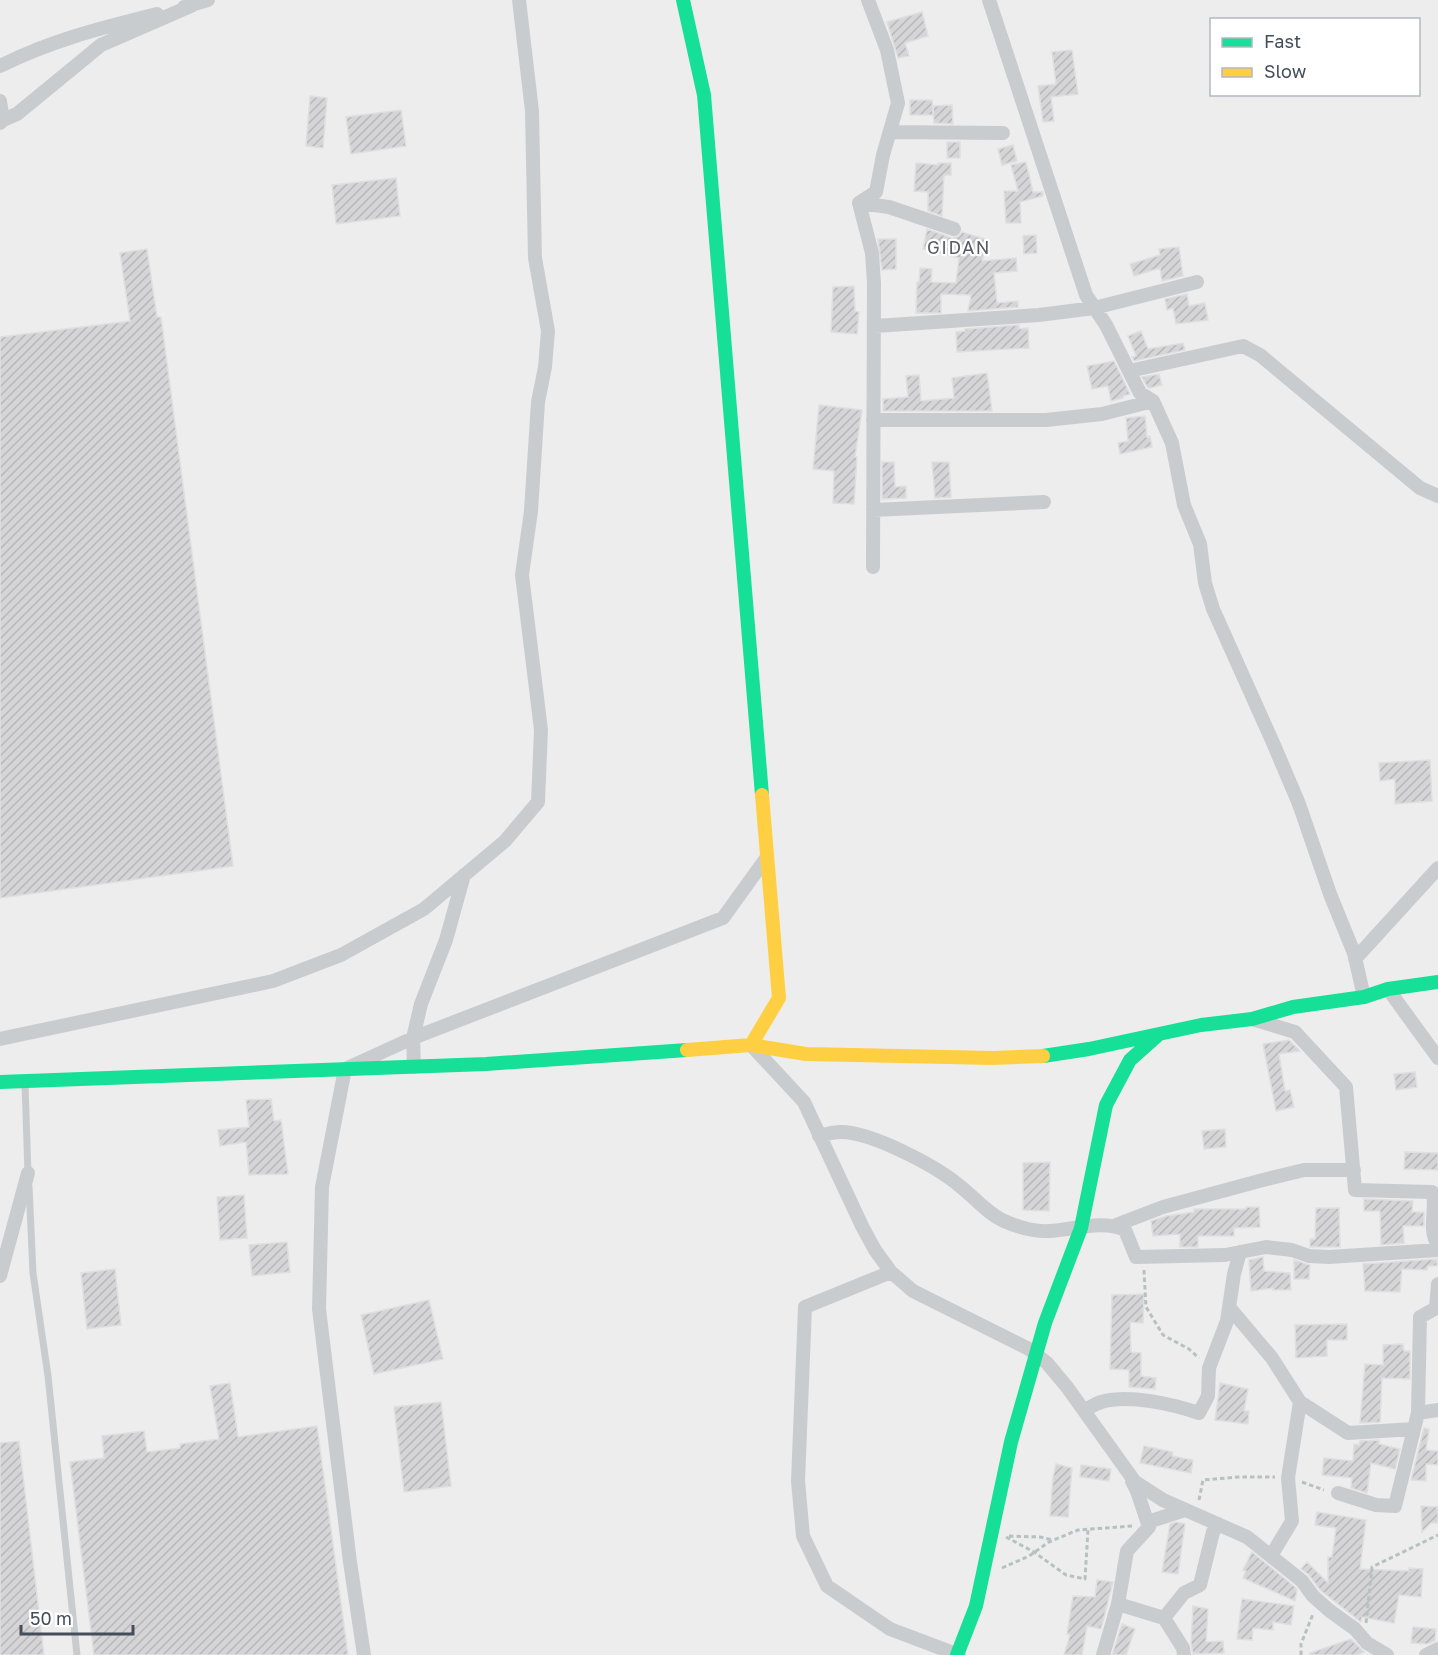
<svg xmlns="http://www.w3.org/2000/svg" width="1438" height="1655" font-family="'Golos Text',sans-serif">
	<style>
		.building { fill: url(#building-hatch); stroke: #dfdfe0; stroke-width: 1.5 }
		.lines { fill: none; stroke-linecap: round; stroke-linejoin: round }
		.path { stroke: #b6c2c0; stroke-width: 3; stroke-dasharray: 4.5 3; stroke-linecap: butt }
		.lane { stroke: #c9cccf; stroke-width: 7 }
		.street { stroke: #c9cccf; stroke-width: 14 }
		.fast { stroke: #16e098; stroke-width: 14 }
		.slow { stroke: #ffcf43; stroke-width: 14 }
		.labels { text-anchor: middle; dominant-baseline: central; stroke-width: 4.5; stroke-linejoin: round; paint-order: stroke }
		.quarter-label { font-size: 18px; letter-spacing: 1.5px; fill: #595c62; stroke: #fff }
	</style>
	<defs>
		<pattern id="building-hatch" width="6" height="6" patternUnits="userSpaceOnUse" patternTransform="scale(1.5)"><rect width="6" height="6" fill="#d5d5d7"/><path d="M-1 1l2-2M0 6l6-6M5 7l2-2" fill="none" stroke="#b8b8bb"/></pattern>
	</defs>
	<rect width="100%" height="100%" fill="#eeeded"/>
	<!-- building -->
	<path class="building" d="M922,12L928,36L905,43L909,56L898,58L887,22Z
		M1072,50L1078,94L1051,97L1054,121L1043,122L1038,86L1056,84L1052,52Z
		M310,96L327,98L323,148L306,146Z
		M910,100H932L933,115H910Z
		M952,105L953,124L934,123L933,106Z
		M401,110L406,146L351,154L346,117Z
		M947,142H960V158H947Z
		M1013,145L1017,161L1002,165L998,149Z
		M1026,162L1033,192H1043V196L1020,202L1021,223H1006L1004,191H1018L1011,165Z
		M916,163L938,165V163H951V175H944L942,216L928,211V192L914,191Z
		M396,178L400,216L336,224L332,185Z
		M927,229L952,238L959,236L962,232L988,240L982,261L1016,258L1017,271L994,273L997,303L1018,301V307L968,311L971,295L941,294V313H916L917,282H919L920,268L932,269L931,282L956,283L959,258L923,249Z
		M1036,235L1037,253L1024,254L1023,236Z
		M878,239H896V269L882,270Z
		M1179,247L1183,276L1162,281L1160,268L1134,276L1130,264L1160,255L1159,249Z
		M147,249L157,317H161L233,866L0,898V337L130,321L120,253Z
		M854,286L855,311L859,312L857,334L831,332L833,287Z
		M1187,294L1189,306L1205,303L1208,320L1176,324L1173,308L1167,310L1165,299Z
		M1019,325V329L1028,328L1029,348L957,352L956,332L965,331V329Z
		M1141,331L1148,349L1183,343L1185,350L1134,361L1132,357L1136,356L1128,336Z
		M1114,361L1130,394L1123,396V398L1111,401L1108,386L1092,389L1087,366Z
		M987,373L992,411H883V399L908,397L906,376L919,375L921,401L954,398L952,378Z
		M1159,374L1162,385L1150,388L1147,387L1142,377Z
		M819,405L862,410L855,457H857L854,504L833,503L834,471L813,469Z
		M1145,416L1147,437L1150,436L1152,447L1120,454L1118,443L1128,441L1126,418Z
		M882,462H894L895,487L906,486V498L882,499Z
		M932,462H949L951,497L935,498Z
		M1430,760L1432,801L1395,804V779L1380,781L1379,763Z
		M1289,1040L1300,1051L1279,1054L1285,1091L1290,1090L1294,1107L1276,1111L1263,1044Z
		M1415,1072L1417,1087L1396,1090L1394,1074Z
		M271,1099L274,1121L281,1120L288,1174L249,1175L246,1142L220,1146L218,1130L249,1127L246,1100Z
		M1225,1129L1226,1147L1204,1149L1202,1131Z
		M1405,1152L1438,1153V1170L1404,1169Z
		M1050,1162L1049,1211L1023,1210V1163Z
		M244,1195L247,1238L220,1240L217,1197Z
		M1364,1199L1413,1201L1412,1212H1424V1226H1403L1404,1243L1381,1245L1380,1211H1364Z
		M1246,1207H1259L1260,1227L1234,1228V1236H1198V1247H1180V1234L1153,1236L1151,1221L1166,1216L1194,1212V1209H1246Z
		M1316,1208H1339L1340,1247H1310V1239H1315Z
		M287,1242L290,1272L252,1276L249,1245Z
		M1263,1257L1264,1271L1290,1273L1291,1290H1273V1288L1251,1291L1249,1260Z
		M1437,1259V1266H1428L1427,1270L1402,1269L1400,1292L1365,1291L1363,1264Z
		M1294,1260L1310,1265L1309,1279H1294Z
		M115,1269L121,1325L87,1329L81,1273Z
		M1144,1294L1143,1323L1130,1322L1131,1352L1141,1353V1376L1156,1378L1155,1389L1129,1387V1370L1110,1369L1112,1295Z
		M429,1300L443,1359L374,1374L361,1315Z
		M1347,1324V1340H1327V1356L1296,1358L1295,1325Z
		M1403,1344L1404,1351H1410V1379L1382,1378L1380,1422L1360,1423L1365,1364L1383,1365V1345Z
		M230,1383L238,1437L317,1426L348,1655H94L70,1462L104,1458L102,1436L144,1431L147,1452L180,1448V1444L219,1439L210,1386Z
		M1220,1383L1248,1389L1244,1411H1249L1248,1424L1215,1420Z
		M441,1402L451,1486L404,1492L394,1407Z
		M1424,1428L1429,1429L1426,1450L1438,1451V1465L1426,1464V1481L1411,1480Z
		M1379,1440V1444L1400,1449L1395,1469L1371,1463L1367,1493L1351,1488L1352,1478L1322,1475L1324,1458L1353,1461L1354,1444L1359,1445L1360,1441Z
		M19,1441L44,1655H0V1443Z
		M1144,1446L1173,1452L1172,1456L1193,1460L1191,1473L1140,1463Z
		M1056,1464L1072,1468L1068,1517L1050,1516L1053,1477Z
		M1081,1465L1111,1469L1109,1481L1080,1477Z
		M1421,1506L1438,1507V1523H1431L1422,1532Z
		M1317,1512L1366,1520L1360,1569L1409,1571V1568L1423,1569L1421,1597L1399,1595L1394,1623L1362,1617L1361,1622L1320,1590L1309,1575L1301,1569L1307,1562L1328,1583V1557H1332L1336,1528L1315,1525Z
		M1176,1522L1185,1524L1178,1574L1162,1572L1170,1524Z
		M1252,1552L1295,1587L1297,1590L1295,1601L1243,1578L1246,1571L1243,1570Z
		M1097,1580L1113,1582L1101,1629L1087,1626L1082,1655H1064L1070,1635L1067,1634L1073,1596L1095,1597Z
		M1242,1599L1294,1606L1291,1625L1273,1622V1630L1253,1628L1252,1640L1237,1639Z
		M1193,1606L1208,1609L1206,1642L1223,1641L1224,1653L1193,1654L1191,1644Z
		M1122,1624L1135,1629L1126,1655H1112Z
		M1413,1627L1436,1629L1435,1641L1427,1644L1411,1643Z
		M1351,1639L1364,1652L1357,1655H1310V1653Z"/>
	<g class="lines">
		<!-- path -->
		<path class="path" d="M1144,1270L1146,1307L1163,1335L1189,1349L1199,1358
			M1302,1482L1324,1490
			M1199,1500L1203,1480L1238,1477H1275
			M1009,1536L1040,1537L1053,1540
			M1006,1537L1034,1552L1066,1575L1085,1579L1088,1530
			M1002,1568L1029,1556L1049,1542L1078,1530L1132,1526
			M1366,1623L1372,1567L1438,1535
			M1301,1655V1644L1313,1614"/>
		<!-- lane -->
		<path class="lane" d="M25,1084L28,1174
			M29,1186L33,1273L48,1376L77,1655"/>
		<!-- street -->
		<path class="street" d="M989,0L1086,295L1106,325L1140,393L1153,401L1172,443L1184,505L1200,544L1205,583L1213,609L1274,745L1299,804L1330,894L1354,953L1364,997
			M184,7L208,0
			M0,66C52,40 101,28 157,14
			M0,101L3,120L0,123
			M3,120L17,114L101,45L193,5
			M890,132L1003,133
			M859,203L872,253L874,283L873,567
			M859,203L876,192L883,155L898,103L887,50L868,0
			M859,203L889,207L954,229
			M875,326L1039,315L1094,308L1197,282
			M1129,371L1243,346L1260,355L1420,488L1438,496
			M873,420H1046L1102,414L1153,401
			M873,510L1044,502
			M1355,959L1438,868
			M1388,989L1438,1058
			M1252,1019L1295,1032L1346,1087L1355,1190L1432,1192C1438,1206 1427,1229 1438,1245
			M0,1039L273,981L341,955L424,909L505,841L538,802L541,730L522,575L531,511L538,402L545,367L548,331L535,258L532,111L519,0
			M751,1045L804,1102L862,1226L875,1250L891,1272L913,1291L1029,1349L1047,1363L1067,1387L1135,1482L1163,1500L1247,1537L1302,1581L1313,1596L1330,1611L1355,1629L1367,1643L1387,1655
			M414,1067L413,1038L421,1004L446,940L464,875
			M819,1136C826,1134 834,1132 841,1132C872,1132 938,1167 961,1187C975,1198 988,1214 1004,1221C1018,1227 1034,1232 1049,1231C1074,1230 1102,1219 1125,1230L1136,1257L1225,1255L1266,1247L1292,1250L1309,1256L1329,1257L1438,1250
			M1116,1225L1163,1207L1263,1180L1304,1170H1354
			M891,1272L805,1307L798,1481L803,1536L827,1586L890,1629L959,1655
			M0,1276L28,1173
			M1229,1307L1272,1358L1300,1402L1348,1433L1414,1429
			M1084,1410C1089,1408 1095,1404 1101,1402C1129,1394 1172,1404 1199,1413L1208,1396L1209,1368L1227,1321L1234,1274L1240,1252
			M1418,1413L1438,1410
			M1132,1481L1137,1491L1149,1527
			M1338,1493L1376,1505L1395,1506L1418,1413L1420,1317L1436,1308L1438,1284
			M1271,1556L1292,1521L1288,1478L1300,1402
			M1118,1604L1164,1618
			M364,1655L350,1562L319,1309L322,1187L345,1069L413,1038L723,918L767,857
			M1103,1655L1118,1604L1127,1551L1149,1527L1151,1521L1185,1510
			M1184,1655L1183,1648L1164,1618L1184,1593L1200,1585L1213,1532L1218,1524
			M1426,1655L1438,1649"/>
		<!-- fast -->
		<path class="fast" d="M683,0L704,95L762,795
			M1043,1056L1089,1049L1201,1025L1252,1019L1293,1007L1364,997L1388,989L1438,982
			M0,1082L486,1064L687,1050
			M957,1655L976,1606L1011,1442L1045,1323L1081,1228L1106,1105L1130,1060L1157,1036"/>
		<!-- slow -->
		<path class="slow" d="M751,1045L806,1054L993,1058L1043,1056
			M687,1050L751,1045L779,998L762,795"/>
	</g>
	<g class="labels">
		<!-- quarter labels -->
		<g class="quarter-label">
			<text x="959" y="247">GIDAN</text>
		</g>
	</g>
	<!-- legend -->
	<rect x="1210" y="18" width="210" height="78" fill="#ffffff" stroke="#b4b8bd" stroke-width="1.5"/>
	<rect x="1222" y="38" width="30" height="9" fill="#16e098" stroke="#b4b8bd" stroke-width="1.5"/>
	<text x="1264" y="48" font-size="18" fill="#444e5a">Fast</text>
	<rect x="1222" y="68" width="30" height="9" fill="#ffcf43" stroke="#b4b8bd" stroke-width="1.5"/>
	<text x="1264" y="78" font-size="18" fill="#444e5a">Slow</text>
	<!-- scale -->
	<path d="M21 1625v9h112v-9" fill="none" stroke="#444e5a" stroke-width="3"/>
	<text x="30" y="1625" font-size="18" fill="#444e5a" stroke="#ffffff" stroke-width="4.5" paint-order="stroke">50 m</text>
</svg>
